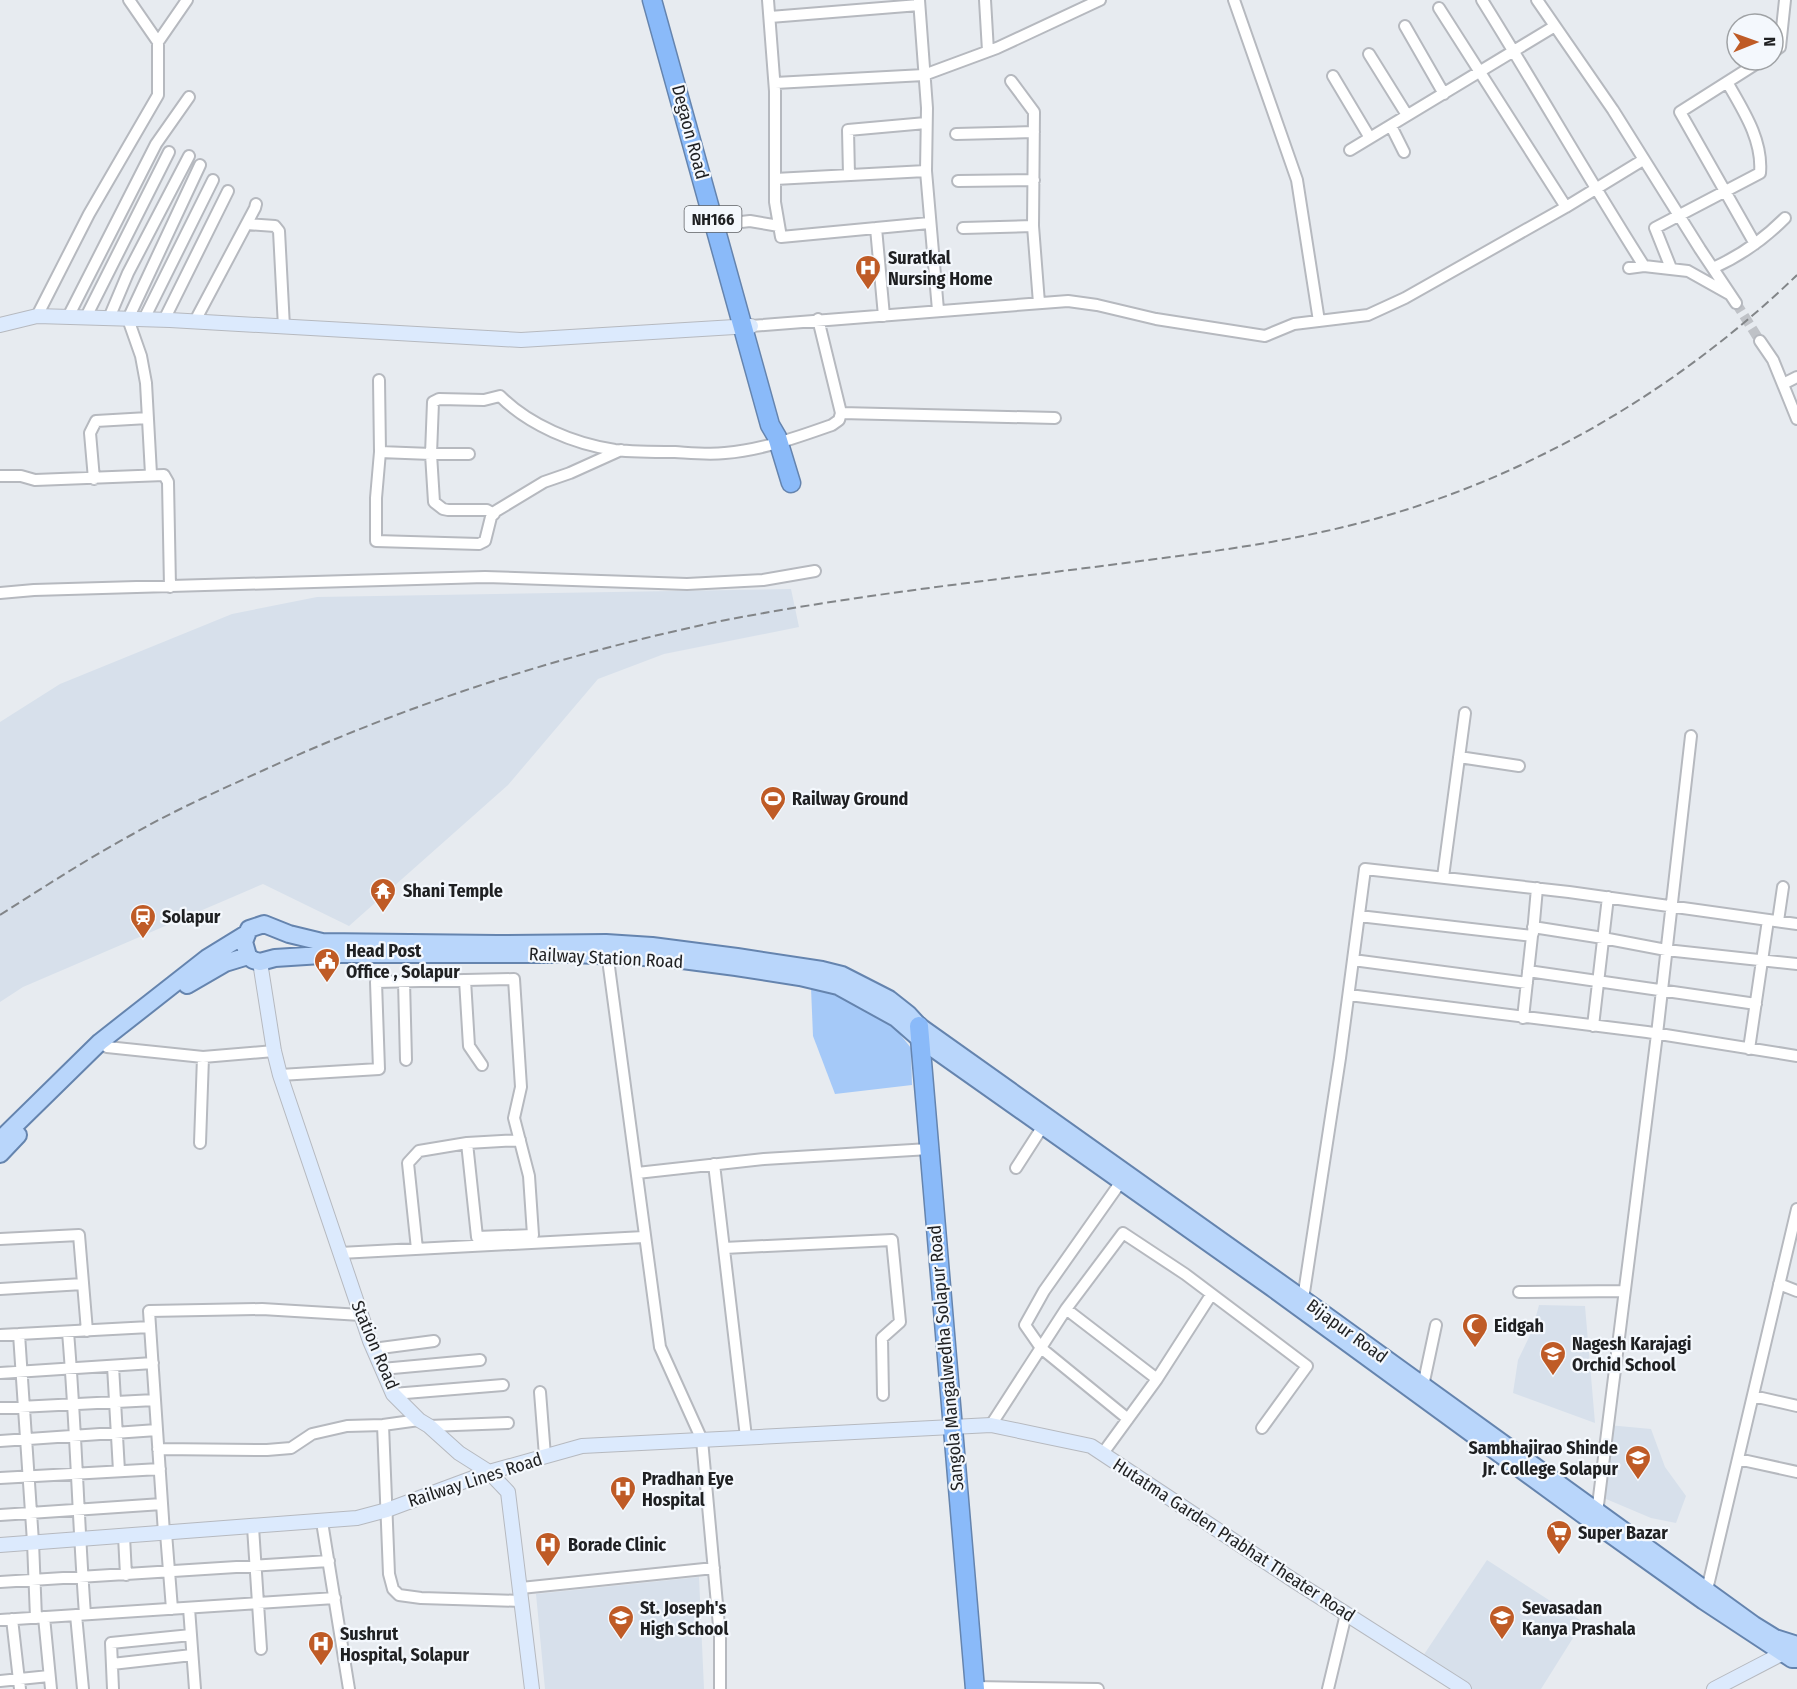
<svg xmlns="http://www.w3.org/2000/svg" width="1797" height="1689" font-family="'Fira Sans Condensed',sans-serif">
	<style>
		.built { fill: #d7e0eb }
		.green { fill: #a5c9f8 }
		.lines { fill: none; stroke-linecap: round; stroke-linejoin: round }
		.street-tunnel { stroke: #bfc2c7; stroke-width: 10; stroke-dasharray: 10 5; stroke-linecap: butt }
		.street-casing { stroke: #b6b9bf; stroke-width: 14 }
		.secondary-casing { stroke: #b6b9bf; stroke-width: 16 }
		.primary-casing { stroke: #6584ae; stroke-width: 20 }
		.highway-casing { stroke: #6584ae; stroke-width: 21 }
		.street { stroke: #fff; stroke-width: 10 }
		.secondary { stroke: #dceafd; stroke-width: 14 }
		.primary { stroke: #b9d6fb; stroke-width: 16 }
		.highway { stroke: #8abaf9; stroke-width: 18 }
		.rail { stroke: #828588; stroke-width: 2; stroke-dasharray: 9 4.5; stroke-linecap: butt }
		.labels { text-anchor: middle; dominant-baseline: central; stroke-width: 4.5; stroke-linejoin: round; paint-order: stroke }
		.shield { fill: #f4f8fd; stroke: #5f6164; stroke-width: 1.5 }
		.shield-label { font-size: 16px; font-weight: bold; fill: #1f2022 }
		.street-label { font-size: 18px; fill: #1f2022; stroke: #f4f8fd }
		.poi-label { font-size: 18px; font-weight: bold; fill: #1f2022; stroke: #f4f8fd; text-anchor: start }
	</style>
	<rect width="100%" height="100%" fill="#e7ebf0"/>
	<!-- built -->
	<path class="built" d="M791,589L799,627L664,654L598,679L508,785L349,926L263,884L23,987L0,1002V722L60,684L232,614L317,597Z
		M1539,1305L1585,1306L1595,1423L1513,1393L1518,1360L1532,1331Z
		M1608,1425L1651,1429L1665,1467L1686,1496L1676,1523L1651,1518L1599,1496Z
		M1487,1560L1583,1622L1541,1689H1467L1421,1659Z
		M699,1577L704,1689H545L536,1594Z"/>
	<!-- green -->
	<path class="green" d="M811,988L833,991L847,998L895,1028L911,1048L912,1085L835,1094L813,1036Z"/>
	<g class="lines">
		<!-- street-tunnel -->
		<path class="street-tunnel" d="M1736,303L1760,341"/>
		<defs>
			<path id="street" d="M768,0L775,91V202L781,237L929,223
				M919,0L927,108L926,171L938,310
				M985,0L988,51
				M1234,0L1297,180L1319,321
				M1482,0C1537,88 1588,178 1644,266
				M1537,0L1613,110L1700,249L1736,303
				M1439,8L1566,207
				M770,17L919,5
				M1405,26L1444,94
				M158,42L187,0
				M1773,52L1780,47L1785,0
				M1369,54L1407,115
				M1333,76L1370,138
				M1011,81L1034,112L1033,226L1039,303
				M775,83L924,75L997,48L1100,0
				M1391,126L1404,152
				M956,134L1034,132
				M1350,150L1555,26
				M849,175L848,130L926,123
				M775,179L926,171
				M958,181L1034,180
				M247,224L275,226L279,231L284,327
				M715,225L750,221L779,226
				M876,228L884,316
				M963,228L1033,226
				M1755,244L1680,112L1762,60
				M1629,268L1644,266L1688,271L1729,294
				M1671,268L1655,228L1760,173C1763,140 1743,110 1727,82
				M1713,268C1740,256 1764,239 1785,218
				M37,316L89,214L158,95V42L129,0
				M68,317L156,144L189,97
				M86,317L169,152
				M109,318L128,273L189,156
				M144,319L213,180
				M164,320L228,191
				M195,321L255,208L256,204
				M751,326L1068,301L1097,305L1156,319L1265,336L1294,324L1368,315L1405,298L1566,207L1643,160
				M1760,341L1773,360L1797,419
				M379,380L380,452L431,454L433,402L439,399L484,400L500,396C529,425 574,444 615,450C634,452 655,452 675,452C691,453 709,455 725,453C762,450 798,437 832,425L839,420L841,413L818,319
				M1783,384L1797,377
				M841,413L1055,418
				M380,452L376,498V541L479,544L485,541L491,517L496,511L544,482L570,473L621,450
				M469,454H431L434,502L443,509L448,510H487L494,514
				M151,474L146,383L141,356L128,319L200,165
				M0,476H21L35,480L164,475L168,482L170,587
				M94,479L90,433L96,421L148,418
				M0,593L34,590L485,577L687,584L763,580L815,571
				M1459,757L1519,766
				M1443,877L1465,713
				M1359,916L1532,936L1523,1018
				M1778,921L1783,887
				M1533,927L1603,938L1666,950L1797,964
				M1533,933L1537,888
				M607,952L660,1347L702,1440L720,1637V1689
				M1353,960L1527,983
				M1528,971L1756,1004
				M465,980L469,1046L482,1065
				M404,981L406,1060
				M1349,995L1647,1032L1797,1056
				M1593,1026L1608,897
				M107,1047L203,1057L274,1051
				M1749,1049L1768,920
				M280,1075L379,1069L376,982L514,979L521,1087L514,1118L529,1176L533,1235L477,1237L467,1143L520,1140
				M200,1143L203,1057
				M714,1164L746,1437
				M1016,1168L1043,1126
				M637,1173L764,1159L929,1149
				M1125,1176L1044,1291L1025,1325L1041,1348L1128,1419
				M0,1239L79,1235L87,1331
				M724,1248L892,1240L900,1322L882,1338L883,1395
				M417,1249L408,1163L419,1151L467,1143
				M340,1253L644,1237
				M1779,1284L1797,1291
				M0,1289L83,1284
				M1519,1292L1623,1291
				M1303,1299L1340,1058L1365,869L1569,892L1797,924
				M1066,1309L1157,1379
				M68,1332C76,1426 78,1520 85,1614
				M19,1334L33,1542L36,1618
				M0,1335L150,1327
				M373,1349L434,1341
				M113,1366L119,1471
				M382,1369L480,1360
				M0,1373L153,1363
				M1423,1386L1436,1325
				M540,1392L545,1456
				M393,1394L503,1385
				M1753,1396L1797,1406
				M0,1408L155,1400
				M383,1425L389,1574L393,1589L399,1595L421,1598L522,1601
				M991,1425L1066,1309L1123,1233L1185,1274L1307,1366L1262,1428
				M429,1426L508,1423
				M0,1441L157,1430
				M158,1449L267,1450L291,1448L312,1434L347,1426L383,1425L419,1420
				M1103,1453L1157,1379L1211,1295
				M1738,1459L1797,1472
				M0,1478L160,1469
				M0,1515L162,1504
				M1595,1515L1597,1513L1657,1034L1691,736
				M322,1522L349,1689
				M253,1527L261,1649
				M164,1533L149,1311L262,1309L361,1315
				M166,1533L172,1609
				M124,1536L126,1575
				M0,1582L329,1561
				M521,1588L714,1568
				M1706,1594L1797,1209
				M189,1608L195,1689
				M76,1615L83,1689
				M44,1617L51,1689
				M12,1619L20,1689
				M0,1620L335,1598
				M112,1664L192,1655
				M0,1681L49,1676
				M975,1687L1098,1689
				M113,1689L111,1643L191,1635
				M1328,1689L1346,1614"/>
			<path id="secondary" d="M0,325L37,316L170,320L521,340L751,326
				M260,962L274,1051L280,1075L370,1341L393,1394L419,1420L429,1426L459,1453L489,1472L508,1492L532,1689
				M0,1545L357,1518L387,1510L489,1472L582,1446L991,1425L1091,1446L1293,1580L1464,1689
				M1714,1689L1789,1650"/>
			<path id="primary" d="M187,985L225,963L248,956
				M0,1140L100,1042L207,958L246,934
				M0,1154L18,1135
				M1797,1645L1775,1638L1754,1625L1317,1309L919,1026L908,1014L889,999L842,975L822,970L737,957L652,946L606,943L497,944L322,942L289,934L264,924L249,929L244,942L248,956L253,960L260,962L275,958L337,954H572L667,958L736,967L800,977L838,986L896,1018L920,1039L1271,1287L1582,1514L1704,1601L1792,1659H1797"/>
			<path id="highway" d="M652,0L770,425L777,437L791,483
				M919,1026L975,1689"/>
		</defs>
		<!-- street casing -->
		<use href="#street" class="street-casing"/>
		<!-- secondary casing -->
		<use href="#secondary" class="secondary-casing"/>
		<!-- primary casing -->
		<use href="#primary" class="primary-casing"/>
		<!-- highway casing -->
		<use href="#highway" class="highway-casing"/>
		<!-- street -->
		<use href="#street" class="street"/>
		<!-- secondary -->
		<use href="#secondary" class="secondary"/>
		<!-- primary -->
		<use href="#primary" class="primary"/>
		<!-- highway -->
		<use href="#highway" class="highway"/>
		<!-- rail -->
		<path class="rail" d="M0,915C44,887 87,859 133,834C175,810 220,790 264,770C413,702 566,653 726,620C851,596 977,582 1102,566C1193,554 1283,544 1371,520C1530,477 1679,389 1797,275"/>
	</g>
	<!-- icons -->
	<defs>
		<symbol id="hospital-pin" viewBox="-11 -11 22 30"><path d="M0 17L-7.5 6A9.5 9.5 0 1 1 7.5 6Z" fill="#bf5b26" stroke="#f4f8fd"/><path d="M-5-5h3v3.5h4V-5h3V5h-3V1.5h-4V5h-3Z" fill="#fff"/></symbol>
		<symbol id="stadium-pin" viewBox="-11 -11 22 30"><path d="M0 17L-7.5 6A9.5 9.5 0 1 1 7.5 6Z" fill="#bf5b26" stroke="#f4f8fd"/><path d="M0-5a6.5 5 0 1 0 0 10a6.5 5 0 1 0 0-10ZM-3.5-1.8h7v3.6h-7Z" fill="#fff"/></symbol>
		<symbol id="temple-pin" viewBox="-11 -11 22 30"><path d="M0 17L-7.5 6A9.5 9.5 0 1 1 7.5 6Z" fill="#bf5b26" stroke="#f4f8fd"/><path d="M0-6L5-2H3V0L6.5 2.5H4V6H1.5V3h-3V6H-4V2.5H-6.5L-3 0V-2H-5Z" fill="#fff"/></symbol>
		<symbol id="station-pin" viewBox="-11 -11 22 30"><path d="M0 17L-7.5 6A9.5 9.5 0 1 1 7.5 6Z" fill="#bf5b26" stroke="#f4f8fd"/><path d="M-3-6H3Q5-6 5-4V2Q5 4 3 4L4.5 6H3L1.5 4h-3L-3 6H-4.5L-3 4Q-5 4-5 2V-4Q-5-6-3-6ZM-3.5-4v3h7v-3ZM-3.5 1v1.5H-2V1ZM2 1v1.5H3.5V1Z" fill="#fff"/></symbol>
		<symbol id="civic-pin" viewBox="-11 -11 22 30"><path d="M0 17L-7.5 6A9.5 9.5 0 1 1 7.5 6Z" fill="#bf5b26" stroke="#f4f8fd"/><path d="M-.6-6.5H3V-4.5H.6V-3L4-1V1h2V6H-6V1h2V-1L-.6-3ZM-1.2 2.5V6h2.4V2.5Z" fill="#fff"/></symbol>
		<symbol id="mosque-pin" viewBox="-11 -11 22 30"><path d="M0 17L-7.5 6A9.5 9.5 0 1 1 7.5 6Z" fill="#bf5b26" stroke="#f4f8fd"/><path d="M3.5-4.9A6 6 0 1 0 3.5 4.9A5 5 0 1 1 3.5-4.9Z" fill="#fff"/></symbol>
		<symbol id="school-pin" viewBox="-11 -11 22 30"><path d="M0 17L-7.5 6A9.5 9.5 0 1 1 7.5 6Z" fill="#bf5b26" stroke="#f4f8fd"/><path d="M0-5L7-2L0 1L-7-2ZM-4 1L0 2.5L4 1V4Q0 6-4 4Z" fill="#fff"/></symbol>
		<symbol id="university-pin" viewBox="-11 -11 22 30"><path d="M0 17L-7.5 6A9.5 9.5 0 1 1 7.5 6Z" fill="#bf5b26" stroke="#f4f8fd"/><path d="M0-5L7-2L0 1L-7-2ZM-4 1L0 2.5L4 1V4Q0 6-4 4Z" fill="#fff"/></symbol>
		<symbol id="supermarket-pin" viewBox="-11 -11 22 30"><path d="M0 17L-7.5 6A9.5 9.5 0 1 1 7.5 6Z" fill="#bf5b26" stroke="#f4f8fd"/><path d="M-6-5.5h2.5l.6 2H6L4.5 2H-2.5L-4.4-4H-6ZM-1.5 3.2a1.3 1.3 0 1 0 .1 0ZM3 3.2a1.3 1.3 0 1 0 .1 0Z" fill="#fff"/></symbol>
	</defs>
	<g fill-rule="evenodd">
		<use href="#hospital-pin" x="853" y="253" width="30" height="40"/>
		<use href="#stadium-pin" x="758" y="784" width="30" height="40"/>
		<use href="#temple-pin" x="368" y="876" width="30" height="40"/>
		<use href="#station-pin" x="128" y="902" width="30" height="40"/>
		<use href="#civic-pin" x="312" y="946" width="30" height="40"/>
		<use href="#mosque-pin" x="1460" y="1311" width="30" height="40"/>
		<use href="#school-pin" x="1538" y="1339" width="30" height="40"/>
		<use href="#university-pin" x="1623" y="1443" width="30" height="40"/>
		<use href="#hospital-pin" x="608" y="1474" width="30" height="40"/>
		<use href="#supermarket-pin" x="1544" y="1518" width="30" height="40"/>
		<use href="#hospital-pin" x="533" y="1530" width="30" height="40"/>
		<use href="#school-pin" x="606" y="1603" width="30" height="40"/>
		<use href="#university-pin" x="1487" y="1603" width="30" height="40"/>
		<use href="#hospital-pin" x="306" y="1629" width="30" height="40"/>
	</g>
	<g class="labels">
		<!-- shield labels -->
		<rect class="shield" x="684.5" y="206" width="57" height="26" rx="4.5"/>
		<g class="shield-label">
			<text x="713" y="219">NH166</text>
		</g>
		<!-- street labels -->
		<g class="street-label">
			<text transform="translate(690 132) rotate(75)">Degaon Road</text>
			<text transform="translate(606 958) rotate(3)">Railway Station Road</text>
			<text transform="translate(1347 1331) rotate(36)">Bijapur Road</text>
			<text transform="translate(375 1345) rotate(67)">Station Road</text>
			<text transform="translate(946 1358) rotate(-95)">Sangola Mangalwedha Solapur Road</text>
			<text transform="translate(475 1480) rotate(-18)">Railway Lines Road</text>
			<text transform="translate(1234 1540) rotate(33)">Hutatma Garden Prabhat Theater Road</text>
		</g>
		<!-- poi labels -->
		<g class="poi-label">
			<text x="888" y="258">Suratkal<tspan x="888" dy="21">Nursing Home</tspan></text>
			<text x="792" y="799">Railway Ground</text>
			<text x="403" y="891">Shani Temple</text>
			<text x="162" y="917">Solapur</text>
			<text x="346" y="951">Head Post<tspan x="346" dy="21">Office , Solapur</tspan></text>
			<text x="1494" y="1326">Eidgah</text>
			<text x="1572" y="1344">Nagesh Karajagi<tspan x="1572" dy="21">Orchid School</tspan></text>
			<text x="1618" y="1448" text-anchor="end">Sambhajirao Shinde<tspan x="1618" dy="21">Jr. College Solapur</tspan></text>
			<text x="642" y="1479">Pradhan Eye<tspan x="642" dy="21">Hospital</tspan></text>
			<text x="1578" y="1533">Super Bazar</text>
			<text x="568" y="1545">Borade Clinic</text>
			<text x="640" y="1608">St. Joseph's<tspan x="640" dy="21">High School</tspan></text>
			<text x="1522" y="1608">Sevasadan<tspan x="1522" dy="21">Kanya Prashala</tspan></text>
			<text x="340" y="1634">Sushrut<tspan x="340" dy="21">Hospital, Solapur</tspan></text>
		</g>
	</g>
	<!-- north arrow -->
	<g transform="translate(1755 42) rotate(89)"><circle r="28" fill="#f4f8fd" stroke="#9fa2a5" stroke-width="1.5"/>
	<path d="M0-4.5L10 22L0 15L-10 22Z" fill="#bf5b26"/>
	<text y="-9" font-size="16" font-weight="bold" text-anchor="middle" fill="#1f2022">N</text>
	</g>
</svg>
